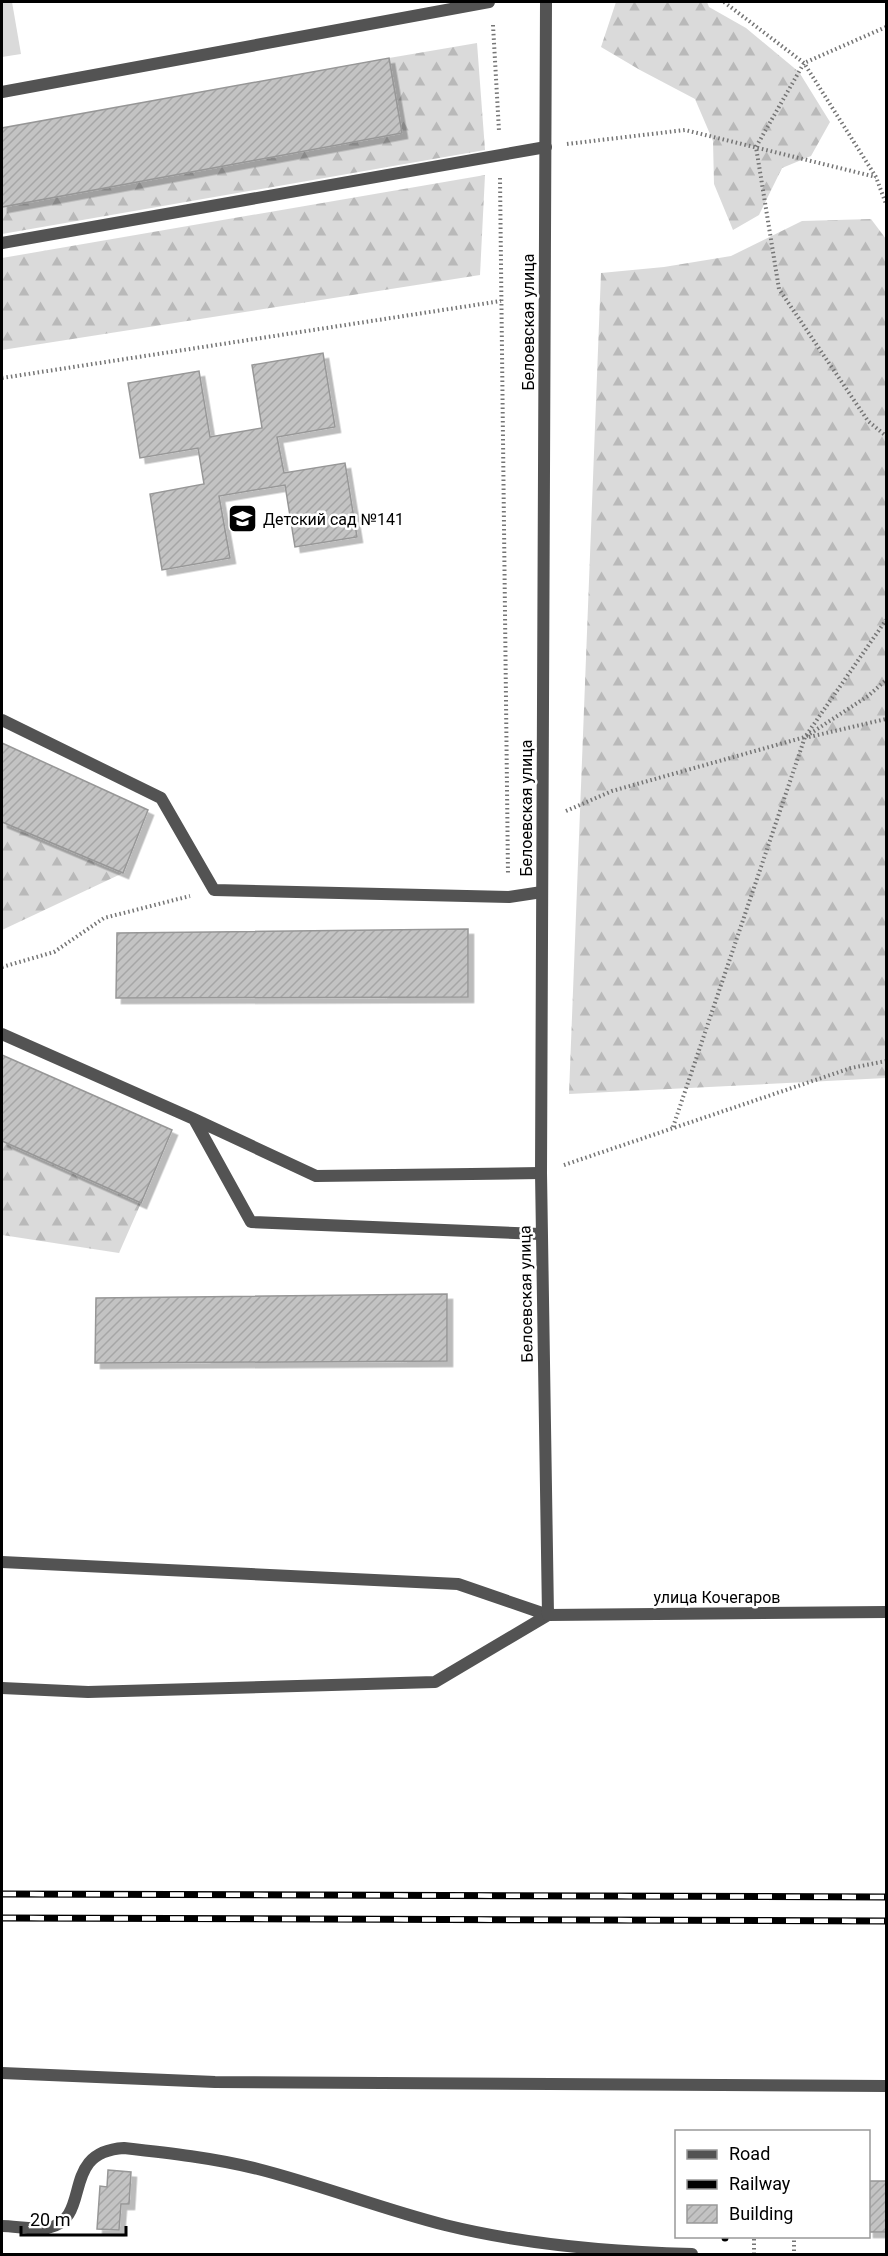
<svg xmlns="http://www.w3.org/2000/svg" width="888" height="2256" font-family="Roboto,sans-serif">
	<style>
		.green { fill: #dadada }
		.forest { fill: url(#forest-firs) }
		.building { fill: url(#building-hatch); stroke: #979797; stroke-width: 1.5; filter: url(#shadow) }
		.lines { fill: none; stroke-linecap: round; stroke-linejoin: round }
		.path { stroke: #757575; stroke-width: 4; stroke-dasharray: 1.5 3; stroke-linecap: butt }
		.service { stroke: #535353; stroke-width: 12 }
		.minor { stroke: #535353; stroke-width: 12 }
		.rail-casing { stroke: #000; stroke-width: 7 }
		.rail { stroke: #fff; stroke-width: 4.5; stroke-dasharray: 14; stroke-linecap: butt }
		.labels { text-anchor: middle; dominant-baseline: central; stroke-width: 5; stroke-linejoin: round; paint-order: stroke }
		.street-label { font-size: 16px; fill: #000; stroke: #fff }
		.poi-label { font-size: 16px; fill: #000; stroke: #fff; text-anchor: start }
	</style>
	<defs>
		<pattern id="forest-firs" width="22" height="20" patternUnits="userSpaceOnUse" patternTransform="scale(1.5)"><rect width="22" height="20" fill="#dadada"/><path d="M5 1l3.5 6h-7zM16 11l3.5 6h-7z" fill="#b9b9b9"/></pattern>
		<pattern id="building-hatch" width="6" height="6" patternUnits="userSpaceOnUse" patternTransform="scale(1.5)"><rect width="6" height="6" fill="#c3c3c3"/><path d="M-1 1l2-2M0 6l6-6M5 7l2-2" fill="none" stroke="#a6a6a6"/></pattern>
		<filter id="shadow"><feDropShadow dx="5.5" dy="5.5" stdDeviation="0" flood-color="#0004"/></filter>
	</defs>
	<rect width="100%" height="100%" fill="#fff"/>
	<!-- green -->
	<path class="green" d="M2,2H12L21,54L2,57Z"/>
	<!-- forest -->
	<path class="forest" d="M616,2H707L709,7L746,28L799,72L830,122L811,156L782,168L759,215L733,230L714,184L713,141L695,99L640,70L601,47Z
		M477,43L485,150L2,234V207L402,133L389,58Z
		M485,175L480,275L2,350V258Z
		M871,219L886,239V1078L569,1094L601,273L664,267L731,256L802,221Z
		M2,822L123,873L2,930Z
		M2,1141L141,1203L119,1253L2,1235Z"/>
	<!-- building -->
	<path class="building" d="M389,58L402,133L2,207V128Z
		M323,353L335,427L277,437L284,473L345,463L357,537L295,547L285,485L219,496L230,558L162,570L150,494L204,484L198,448L140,458L128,383L199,371L210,437L262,428L252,365Z
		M2,743L148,810L123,873L2,822Z
		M468,929V997L116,998L117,933Z
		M2,1055L172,1130L141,1203L2,1141Z
		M447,1294V1361L95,1363L96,1298Z
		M108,2170L131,2172L129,2204H121L119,2230L97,2229L100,2186L107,2187Z
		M868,2181H886V2232H868Z"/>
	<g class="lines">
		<!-- path -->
		<path class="path" d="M724,2L804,63L876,177L886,204
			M493,25L499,131
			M886,27L804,63L756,147L779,289L868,421L886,436
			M567,144L685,130L876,177
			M500,178L508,875
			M2,378L501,301
			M809,737L886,719
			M566,811L612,791L805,737L868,696L886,680
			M2,967L54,952L104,918L190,896
			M673,1127L805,737L886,620
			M564,1165L851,1068L886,1061
			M794,2236V2254
			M754,2254V2236"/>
		<!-- service -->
		<path class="service" d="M2,92L489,2
			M2,243L546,147
			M2,720L161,798L214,890L509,897L542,892
			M2,1034L194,1119L316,1176L541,1173
			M194,1119L251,1222L541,1234
			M2,1562L458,1584L548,1615
			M2,1688L88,1692L435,1682L548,1615
			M2,2073L215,2082L886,2086
			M2,2226C14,2226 36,2230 48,2228C94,2218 58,2152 124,2148C169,2153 214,2158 258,2169C321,2185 382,2209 445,2225C526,2245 609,2252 692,2254"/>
		<!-- minor -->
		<path class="minor" d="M546,2L541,1173L548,1615L886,1612"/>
		<defs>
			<path id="rail" d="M2,1894L886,1897
				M2,1918L886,1921
				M725,2238V2236"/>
		</defs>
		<!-- rail casing -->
		<use href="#rail" class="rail-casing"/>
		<!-- rail -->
		<use href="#rail" class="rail"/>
	</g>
	<!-- icons -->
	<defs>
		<symbol id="school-square" viewBox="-11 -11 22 22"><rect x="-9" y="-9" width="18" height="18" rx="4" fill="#000" stroke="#fff"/><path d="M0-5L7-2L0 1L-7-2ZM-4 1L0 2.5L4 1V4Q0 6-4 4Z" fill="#fff"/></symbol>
	</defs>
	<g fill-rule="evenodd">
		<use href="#school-square" x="226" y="502" width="33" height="33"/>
	</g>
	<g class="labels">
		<!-- street labels -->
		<g class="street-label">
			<text transform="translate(528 322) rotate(-90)">Белоевская улица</text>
			<text transform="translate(526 808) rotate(-90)">Белоевская улица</text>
			<text transform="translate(526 1294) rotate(-91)">Белоевская улица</text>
			<text x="717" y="1597">улица Кочегаров</text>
		</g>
		<!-- poi labels -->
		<g class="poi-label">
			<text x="263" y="519">Детский сад №141</text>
		</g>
	</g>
	<!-- border -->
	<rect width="888" height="2256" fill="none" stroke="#000000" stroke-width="6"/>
	<!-- legend -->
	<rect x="675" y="2130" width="195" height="108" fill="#ffffff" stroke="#999999" stroke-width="1.5"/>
	<rect x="687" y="2150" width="30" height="9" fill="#535353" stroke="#999999" stroke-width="1.5"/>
	<text x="729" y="2160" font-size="18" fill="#000000">Road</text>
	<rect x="687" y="2180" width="30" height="9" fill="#000000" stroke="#999999" stroke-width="1.5"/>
	<text x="729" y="2190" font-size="18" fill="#000000">Railway</text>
	<rect x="687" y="2205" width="30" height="18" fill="url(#building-hatch)" stroke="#999999" stroke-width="1.5"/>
	<text x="729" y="2220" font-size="18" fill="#000000">Building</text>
	<!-- scale -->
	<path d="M21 2226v9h105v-9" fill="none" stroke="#000000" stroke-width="3"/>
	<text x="30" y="2226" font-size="18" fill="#000000" stroke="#ffffff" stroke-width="4.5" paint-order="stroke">20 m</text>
</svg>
